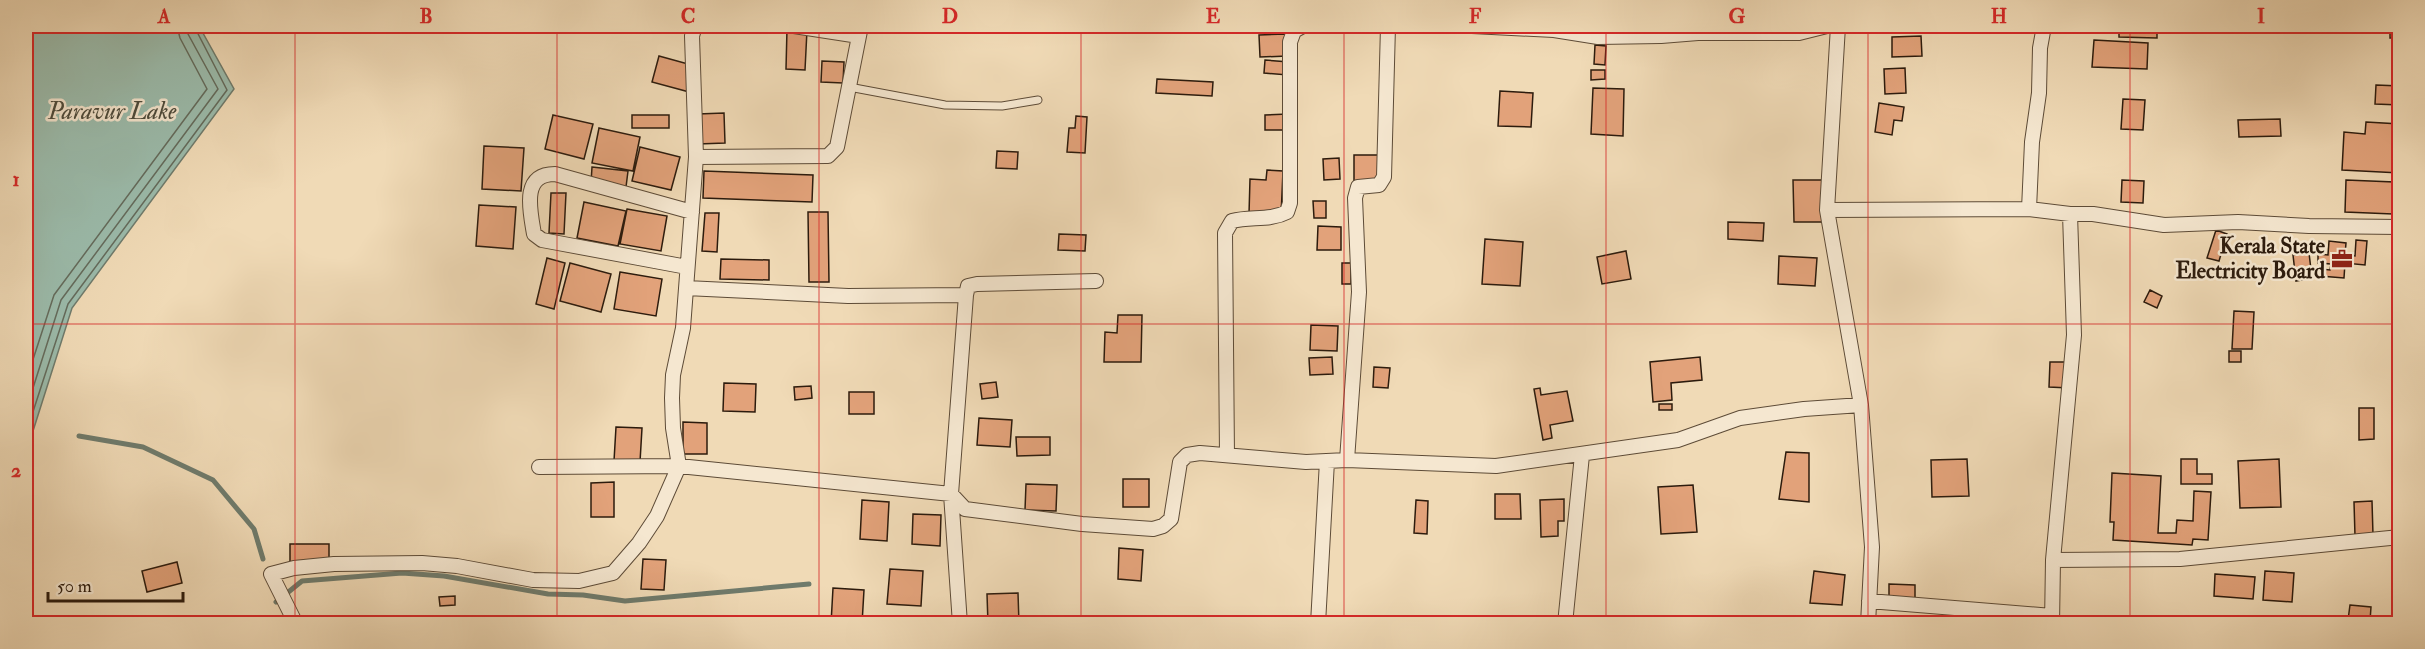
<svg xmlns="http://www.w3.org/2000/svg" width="2425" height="649" font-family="'IM FELL Double Pica',serif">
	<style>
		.water { fill: #9bbbab; stroke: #6f7b6c; stroke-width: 1.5 }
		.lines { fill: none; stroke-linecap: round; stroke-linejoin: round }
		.shore { stroke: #646b5c; stroke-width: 1.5 }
		.stream { stroke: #6f7b6c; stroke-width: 5 }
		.building { fill: #e2a27a; stroke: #2c1b0d; stroke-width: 1.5 }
		.lane-casing { stroke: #5d4b37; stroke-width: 9 }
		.street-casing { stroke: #5d4b37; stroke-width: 16 }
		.lane { stroke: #f5e7d0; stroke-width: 7 }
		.street { stroke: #f5e7d0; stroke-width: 14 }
		.grid { fill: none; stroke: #d62828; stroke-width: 1.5; stroke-opacity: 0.55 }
		.labels { text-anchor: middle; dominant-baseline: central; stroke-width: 5; stroke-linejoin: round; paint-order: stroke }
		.poi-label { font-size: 22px; font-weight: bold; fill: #2c1b0d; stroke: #f5e7d0; text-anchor: end }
		.water-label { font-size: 24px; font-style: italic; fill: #4d4b3c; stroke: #f5e7d0 }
		.neatline { fill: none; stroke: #d62828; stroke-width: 2 }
		.grid-label { font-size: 20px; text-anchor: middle; font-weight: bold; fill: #d62828 }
	</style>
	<rect width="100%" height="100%" fill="#f0dab6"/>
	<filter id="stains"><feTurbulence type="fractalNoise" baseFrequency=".00333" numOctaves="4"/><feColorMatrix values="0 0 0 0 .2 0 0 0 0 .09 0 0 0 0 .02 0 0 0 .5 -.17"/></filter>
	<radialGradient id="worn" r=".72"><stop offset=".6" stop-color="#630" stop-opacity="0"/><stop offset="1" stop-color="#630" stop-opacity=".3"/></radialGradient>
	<!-- water -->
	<path class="water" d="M26,26H199L234,89L72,308L33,431L26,432Z"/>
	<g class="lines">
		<!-- shore -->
		<path class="shore" d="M26,381L54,295L207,89L180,38L177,26
			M26,410L61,300L218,89L188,34L187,26
			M26,426L29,424L68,304L227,90L194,26"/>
		<!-- stream -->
		<path class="stream" d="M79,436L143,447L213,480L254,529L263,559
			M276,602L302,581L402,573L444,576L548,594L583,595L625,601L809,584"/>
	</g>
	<!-- building -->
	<path class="building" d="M1989,26H2031V29H1989Z
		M2119,26H2157V38L2119,37Z
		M2218,26H2262L2261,30L2218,28Z
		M2359,26H2388L2389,30L2359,31Z
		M2390,26H2400V38H2390Z
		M787,29L807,30L805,70L786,69Z
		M1286,34L1287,56L1260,57L1259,35Z
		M1921,36L1922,56L1892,57V37Z
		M2094,40L2148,43L2147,69L2092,67Z
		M1595,45L1606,46L1605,65L1594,64Z
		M659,56L699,67L693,93L652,82Z
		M1265,60L1289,62L1288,75L1264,73Z
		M822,61L844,62L843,83L821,82Z
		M1905,68L1906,93L1885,94L1884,69Z
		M1591,70H1605V79L1591,80Z
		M1157,79L1213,82L1212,96L1156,93Z
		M2376,85L2400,86V105L2375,104Z
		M1593,88L1624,89L1623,136L1591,134Z
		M1500,91L1533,93L1531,127L1498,126Z
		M2123,99L2145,100L2143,130L2121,129Z
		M1879,103L1904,107L1902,121L1894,120L1892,135L1875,132Z
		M724,113L725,143L698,144V114Z
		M1288,114V130H1265V115Z
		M553,115L593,124L584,159L545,149Z
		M632,115H669V128H632Z
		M1076,116L1087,117L1085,153L1067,152L1069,128H1075Z
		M2280,119L2281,136L2239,137L2238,120Z
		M2366,122L2400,124V173L2342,170L2344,132L2365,134Z
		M599,128L640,137L633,171L592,163Z
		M484,146L524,148L521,191L482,189Z
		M640,147L680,157L671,190L632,181Z
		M997,151L1018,152L1017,169L996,168Z
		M1354,155H1379V180L1354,181Z
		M1339,158L1340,179L1324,180L1323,159Z
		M592,167L628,171L626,187L591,183Z
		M1267,170L1283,171L1281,216L1249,214L1250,179L1266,180Z
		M704,171L813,175L812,202L703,198Z
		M1793,180H1831V222H1794Z
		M2122,180L2144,181L2143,203L2121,202Z
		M2346,180L2394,182L2393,214L2345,212Z
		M551,193H566L564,234L549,233Z
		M1313,201H1326V218H1314Z
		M584,202L626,211L618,246L577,238Z
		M479,205L516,207L513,249L476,246Z
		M627,209L667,216L661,251L620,244Z
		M808,212H828L829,282H809Z
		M705,213H719L717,252L702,251Z
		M1728,222L1764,223L1763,241L1728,239Z
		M1318,226L1341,227V250H1317Z
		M2216,230L2227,234L2219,261L2207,258Z
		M1059,234L1086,235L1085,251L1058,250Z
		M1485,239L1523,242L1520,286L1482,284Z
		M2356,240L2367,241L2365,265L2345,263L2344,278L2320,276L2321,269L2330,270L2331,264L2318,263V254L2328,255L2329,241L2346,243L2345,255L2355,256Z
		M1626,251L1631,279L1602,284L1597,257Z
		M2309,253L2312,278L2296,281L2293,255Z
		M1779,256L1817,258L1815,286L1778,284Z
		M547,258L565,263L554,309L536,304Z
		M721,259L769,260V280L720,279Z
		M570,263L611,274L601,312L560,301Z
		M1342,263H1351V284H1342Z
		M620,272L662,279L656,316L614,309Z
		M2150,290L2162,296L2157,308L2144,302Z
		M2234,311L2254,312L2252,349H2232Z
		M1118,315H1142L1141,362H1104L1105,332L1117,333Z
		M1311,325L1338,326L1337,351L1310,350Z
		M2229,351H2241V362H2229Z
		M1332,357L1333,374L1310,375L1309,358Z
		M1700,357L1702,380L1671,383L1672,400L1653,402L1650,362Z
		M2050,362H2069V388L2049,387Z
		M1374,367L1390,368L1388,388L1373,387Z
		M996,382L998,397L982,399L980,384Z
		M724,383L756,384L755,412L723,411Z
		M811,386L812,398L795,400L794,387Z
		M1540,388L1541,395L1567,391L1573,421L1550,425L1552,438L1543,440L1534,389Z
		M849,392H874V414H849Z
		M1659,404H1672V410H1659Z
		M2359,408H2374V439L2359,440Z
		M979,418L1012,420L1010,447L977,445Z
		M683,422L707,423V454H683Z
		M616,427L642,428L640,462L614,461Z
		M1016,437H1050V455L1017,456Z
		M1786,452L1809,453V502L1779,499Z
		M1967,459L1969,496L1932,497L1931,460Z
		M2181,459H2197V474H2212V484H2181Z
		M2279,459L2281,507L2240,508L2238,461Z
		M2112,473L2161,476L2158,533H2176L2177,520L2193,521L2194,491L2211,492L2208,540L2193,539L2192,545L2113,540L2114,522H2110Z
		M1123,479H1149V507H1123Z
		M614,482V517H591V483Z
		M1026,484L1057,485L1056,511L1025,510Z
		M1693,485L1697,532L1661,534L1658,487Z
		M1495,494H1520L1521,519H1495Z
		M1564,499V521H1558V536L1541,537L1540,500Z
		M862,500L889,502L887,541L860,539Z
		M1416,500L1428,501L1427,534L1414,533Z
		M2372,501L2373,535L2355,536L2354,502Z
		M913,514L941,515L940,546L912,544Z
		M290,544H329V567L290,568Z
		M1119,548L1143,550L1141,581L1118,579Z
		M643,559L666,560L664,590L641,589Z
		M177,562L182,583L147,592L142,571Z
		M890,569L923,571L921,606L887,604Z
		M1814,571L1845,575L1842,605L1810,603Z
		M2265,571L2294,573L2292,602L2263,600Z
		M2215,574L2255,577L2253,599L2214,596Z
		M1889,584L1915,585V608H1889Z
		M833,588L864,590L862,624H831Z
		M1018,593L1019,624H988L987,594Z
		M455,596V605L440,606L439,597Z
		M2350,605L2371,607L2370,621L2348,620Z
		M1436,617L1455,618V624H1436Z"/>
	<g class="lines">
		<defs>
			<path id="lane" d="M849,87L945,105L1002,106L1038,100"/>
			<path id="street" d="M695,26L692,36L696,157
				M794,26L859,36
				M1472,26L1554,30L1598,37L1661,36L1698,33H1799L1827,26
				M1838,26L1827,210L1861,405L1872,547L1868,624
				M2029,209L2032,142L2039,93L2040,48L2044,26
				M1827,210L2029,209L2070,214H2093L2164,225L2238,222L2309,226L2400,227
				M687,267L542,240L534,234C530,210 521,174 555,174L692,212
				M686,288L848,296L966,295L951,494L965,509L1082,524L1153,529L1163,526L1171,519L1180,462L1187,455L1200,453L1306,462L1347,460L1496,466L1678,440L1740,418L1804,409L1861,405
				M966,295L968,286L977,284L1096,281
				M1227,455L1225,233L1232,221C1250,216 1270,221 1287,212L1290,203V42L1294,31L1303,26
				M1347,460L1359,292L1355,198L1358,187L1379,185L1384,177L1388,26
				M539,467L679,466L951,494L960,624
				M2053,560L2180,559L2400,537
				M1869,601L2052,616
				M296,624L271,574L294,568L334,564L422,563L457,566L533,580L579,581L613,573L639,543L657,516L679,466L673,428L672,398L673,375L683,328L696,157L828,156L837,147L861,26
				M1318,624L1327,461
				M1565,624L1582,455
				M2052,624L2053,560L2074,335L2070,214"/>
		</defs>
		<!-- lane casing -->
		<use href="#lane" class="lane-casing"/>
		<!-- street casing -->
		<use href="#street" class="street-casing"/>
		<!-- lane -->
		<use href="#lane" class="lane"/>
		<!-- street -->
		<use href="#street" class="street"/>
	</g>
	<!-- grid -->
	<path class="grid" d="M295,26V624M557,26V624M819,26V624M1081,26V624M1344,26V624M1606,26V624M1868,26V624M2130,26V624M26,324H2400"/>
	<!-- icons -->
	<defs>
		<symbol id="office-bare" viewBox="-9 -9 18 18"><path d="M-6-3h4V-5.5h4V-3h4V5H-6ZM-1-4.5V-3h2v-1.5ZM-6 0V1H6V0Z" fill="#8f2418" stroke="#f5e7d0" stroke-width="2.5" paint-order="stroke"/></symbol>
	</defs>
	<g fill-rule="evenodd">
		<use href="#office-bare" x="2327" y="244" width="30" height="30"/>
	</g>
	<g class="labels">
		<!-- poi labels -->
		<g class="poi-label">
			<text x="2325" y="246">Kerala State<tspan x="2325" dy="25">Electricity Board</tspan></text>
		</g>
		<!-- water labels -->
		<g class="water-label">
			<text x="112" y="111">Paravur Lake</text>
		</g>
	</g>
	<!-- margin -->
	<rect width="2425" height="649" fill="none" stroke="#f0dab6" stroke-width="66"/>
	<!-- scale -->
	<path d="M48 592v9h135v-9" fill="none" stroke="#2c1b0d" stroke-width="3"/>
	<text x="57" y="592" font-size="18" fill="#2c1b0d" stroke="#f5e7d0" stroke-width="4.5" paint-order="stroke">50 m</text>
	<rect x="33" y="33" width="2359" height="583" class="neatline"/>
	<g class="grid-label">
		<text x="164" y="23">A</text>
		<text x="426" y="23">B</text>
		<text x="688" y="23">C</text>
		<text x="950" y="23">D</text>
		<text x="1213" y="23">E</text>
		<text x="1475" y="23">F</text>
		<text x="1737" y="23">G</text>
		<text x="1999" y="23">H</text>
		<text x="2261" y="23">I</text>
		<text x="16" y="186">1</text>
		<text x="16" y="477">2</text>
	</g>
	<rect width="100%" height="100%" filter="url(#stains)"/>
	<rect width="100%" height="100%" fill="url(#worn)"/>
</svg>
